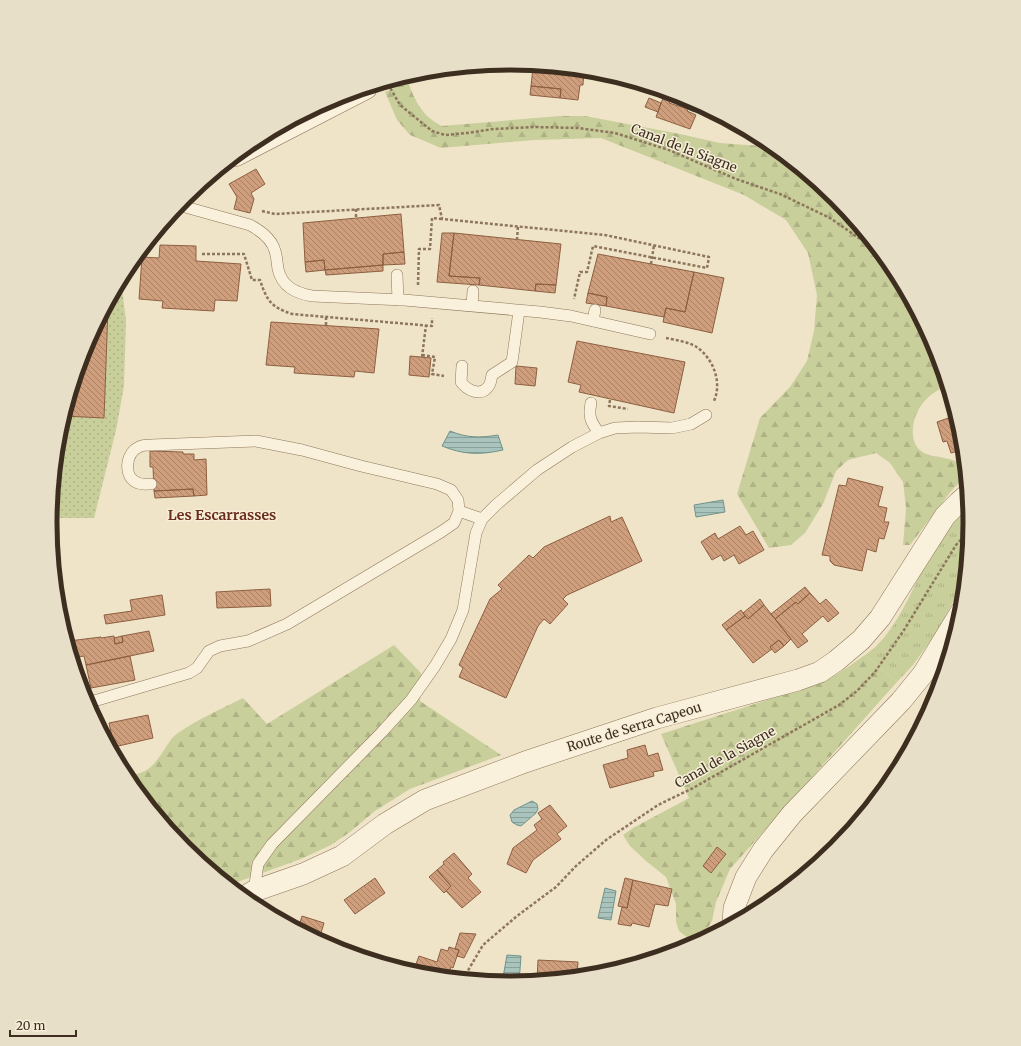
<svg xmlns="http://www.w3.org/2000/svg" width="1021" height="1046" font-family="Merriweather,serif">
	<style>
		.grass { fill: url(#grass-tufts) }
		.forest { fill: url(#forest-firs) }
		.park { fill: url(#park-dots) }
		.water { fill: url(#water-rules); stroke: #6f938a }
		.building { fill: url(#building-back-hatch); stroke: #8d5f41 }
		.lines { fill: none; stroke-linecap: round; stroke-linejoin: round }
		.service-casing { stroke: #8d765c; stroke-width: 12 }
		.minor-casing { stroke: #8d765c; stroke-width: 22 }
		.tertiary-casing { stroke: #8d765c; stroke-width: 23 }
		.path { stroke: #8d765c; stroke-width: 2.5; stroke-dasharray: 3 2; stroke-linecap: butt }
		.service { stroke: #faf1dc; stroke-width: 11 }
		.minor { stroke: #faf1dc; stroke-width: 21 }
		.tertiary { stroke: #faf1dc; stroke-width: 22 }
		.labels { text-anchor: middle; dominant-baseline: central; stroke-width: 3; stroke-linejoin: round; paint-order: stroke }
		.street-label { font-size: 13px; fill: #3d2e20; stroke: #f7eed8 }
		.neighbourhood-label { font-size: 14px; font-weight: bold; fill: #6b2e1e; stroke: #f7eed8 }
		.rim { fill: none; stroke: #3d2e20; stroke-width: 5 }
	</style>
	<defs>
		<pattern id="grass-tufts" width="24" height="20" patternUnits="userSpaceOnUse"><rect width="24" height="20" fill="#c9cf9b"/><path d="M3 7l-1-3M5 7V3M7 7l1-3M15 17l-1-3M17 17v-4M19 17l1-3" fill="none" stroke="#aeb285"/></pattern>
		<pattern id="forest-firs" width="22" height="20" patternUnits="userSpaceOnUse"><rect width="22" height="20" fill="#c9cf9b"/><path d="M5 1l3.5 6h-7zM16 11l3.5 6h-7z" fill="#aeb285"/></pattern>
		<pattern id="park-dots" width="8" height="8" patternUnits="userSpaceOnUse"><rect width="8" height="8" fill="#c9cf9b"/><path d="M2 2h.1M6 6h.1" fill="none" stroke="#aeb285" stroke-width="1.8" stroke-linecap="round"/></pattern>
		<pattern id="water-rules" width="6" height="5" patternUnits="userSpaceOnUse"><rect width="6" height="5" fill="#a9c4bc"/><path d="M0 2.5h6" fill="none" stroke="#8ba098"/></pattern>
		<pattern id="building-back-hatch" width="6" height="6" patternUnits="userSpaceOnUse"><rect width="6" height="6" fill="#cf9f7d"/><path d="M-1 5l2 2M0 0l6 6M5-1l2 2" fill="none" stroke="#a98266"/></pattern>
	</defs>
	<rect width="100%" height="100%" fill="#f0e4c8"/>
	<!-- grass -->
	<path class="grass" d="M969,507L971,523L965,579L938,630L913,665L897,682L865,655C870,651 875,648 879,643C903,618 914,583 931,554C941,536 955,521 969,507Z"/>
	<!-- forest -->
	<path class="forest" d="M408,82C415,101 423,117 442,126L559,116H585L680,134L720,143L775,147L836,198L894,267L936,347L947,385C938,390 929,395 923,403C913,415 907,440 921,451C934,461 964,453 966,476L952,490L910,545H903L906,508L903,482L890,463L876,453L848,460L836,471L823,504L805,533L791,545L769,548L737,494L760,418L790,387L807,361L814,331L817,295L808,253L786,220L744,195L601,138L534,140L441,148L410,135L397,120L385,92Z
		M394,645L421,673L420,701L501,755L410,789L375,811L350,832L331,845L301,859L229,885L185,848L126,776C150,773 153,766 166,747C169,742 173,736 178,733C198,719 221,709 243,698L267,724Z
		M865,655L897,682L730,869L716,902L712,921L703,935L695,939L688,938L679,931L676,922V904L666,877L646,861L630,846L623,835L633,828L689,798L661,734L826,681L848,667Z"/>
	<!-- park -->
	<path class="park" d="M121,280L126,321L124,386L116,430L94,518H51L59,433L64,416L104,417L107,305Z"/>
	<!-- water -->
	<path class="water" d="M666,91L687,98L698,103L694,112L663,98Z
		M450,431C467,438 480,438 498,435L503,450C480,455 464,455 442,446Z
		M723,500L725,512L696,517L694,505Z
		M532,801L537,804L538,809L536,813L521,826L517,825L512,822L510,815L514,810Z
		M605,888L616,891L611,920L598,918Z
		M761,900L770,903L757,911Z
		M507,955L521,956L519,983H502Z"/>
	<!-- building -->
	<path class="building" d="M539,65L584,70L583,85H580L578,100L560,98L561,89L531,86L533,68L539,69Z
		M531,86L561,89L560,98L530,95Z
		M649,98L661,103L658,112L645,107Z
		M663,98L670,101L669,103L688,109L687,111L696,115L690,129L656,117Z
		M256,169L265,184L251,193L254,199L250,213L234,209L237,197L229,184Z
		M401,214L404,252L383,254V265L325,270L324,260L305,262L303,223Z
		M442,233H454L449,276L480,278L479,285L437,282Z
		M454,233L561,244L556,285L536,284L535,291L479,285L480,278L449,276Z
		M160,245L196,246V261L241,264L237,301L215,300L214,311L162,308L163,301L139,299L142,257L159,258Z
		M404,252L405,264L383,265V254Z
		M598,254L694,272L685,312L666,308L664,317L606,306L607,297L588,293Z
		M324,260L325,270L306,272L305,262Z
		M383,265V271L326,275L325,270Z
		M694,272L724,278L712,333L663,322L666,308L685,312Z
		M536,284L556,285L555,293L535,291Z
		M588,293L607,297L606,306L586,303Z
		M105,309H108L104,418L64,416L85,347Z
		M271,322L379,329L374,373L355,371L354,377L294,373L295,367L266,365Z
		M577,341L685,362L674,413L579,392L581,385L568,382Z
		M410,356L431,358L429,377L409,375Z
		M516,366L537,368L535,386L515,384Z
		M957,415L962,433L964,457L962,450L951,453L947,441L943,442L937,422Z
		M150,451L183,452V454H194V460L206,459L207,495L194,496L193,489L154,491L153,467H150Z
		M848,478L883,487L878,506L887,508L884,522H889L884,539L879,538L876,552L867,549L862,571L834,565L830,561V556L822,555L839,485L846,486Z
		M193,489L194,496L155,498L154,491Z
		M610,516L611,522L622,517L642,561L567,595L563,599L568,604L550,624L544,619L538,626L506,698L459,677L463,668L459,665L490,599L502,589L498,585L529,555L533,558L544,547Z
		M740,526L746,535L753,531L764,550L739,564L734,555L724,561L721,555L712,560L701,542L715,533L718,539Z
		M805,587L810,593L798,604L796,602L775,619L771,614Z
		M270,589L271,606L217,608L216,592Z
		M810,593L820,604L826,599L839,613L828,622L823,616L802,634L808,641L798,648L775,619L796,602L798,604Z
		M162,595L165,615L106,624L104,615L132,611L130,600Z
		M760,599L764,605L748,619L743,613Z
		M764,605L791,639L784,646L779,640L770,647L772,649L753,663L726,630L745,616L748,619Z
		M741,610L745,616L726,630L722,625Z
		M149,631L154,651L86,665L84,656L72,658L69,648V641L101,637V638L114,636L115,644L123,642L122,636Z
		M122,636L123,642L115,644L114,638Z
		M779,640L784,646L775,653L770,647Z
		M130,656L135,680L91,688L86,665Z
		M148,715L153,738L114,747L109,723Z
		M645,745L648,756L658,753L663,770L653,772L654,776L610,788L603,765L628,758L627,750Z
		M550,805L567,826L557,834L561,839L533,860L526,873L507,864L513,848L537,830L534,825L542,819L538,813Z
		M717,847L726,854L711,873L703,866Z
		M454,853L472,874L468,878L481,892L462,908L446,891L451,886L437,870L444,864L443,862Z
		M437,870L451,886L444,893L429,877Z
		M375,878L385,893L355,914L344,900Z
		M625,878L633,880L627,908L618,906Z
		M633,880L672,889L668,906L655,904L649,927L632,923L631,926L618,924L622,907L627,908Z
		M302,916L324,923L319,940L298,929Z
		M460,933L476,934L464,958L457,956L459,950L455,949Z
		M449,947L459,950L453,968L451,967L447,977L420,975L413,972L419,956L437,962L441,949L448,951Z
		M538,960L578,962L577,977L537,981Z"/>
	<g class="lines">
		<defs>
			<path id="service" d="M178,205L250,225C261,231 272,239 275,251C277,257 277,263 278,269C282,287 296,293 312,296L404,300L540,312L571,316L650,334
				M397,275L398,300
				M472,306L473,291
				M593,321L595,310
				M462,366L461,382C467,390 480,397 488,387C491,384 491,379 492,375L512,362L519,311
				M591,403C588,417 591,422 599,433
				M459,511L482,519
				M86,700L94,701L189,673L197,668L209,651L220,646L248,641L287,624L441,532L454,523L459,511L458,500L451,490L437,484L361,466L302,450L256,441L151,445C148,445 142,445 139,447C125,453 123,478 138,483C142,485 147,484 151,484
				M254,891L258,864L272,844L382,732L411,700L435,666L451,639L463,610L476,533L482,519L496,505L537,470L572,447L599,433L615,428L638,427L672,428L691,424L706,415"/>
			<path id="minor" d="M244,897L254,891L303,874L342,856L385,824L425,800L525,762L657,718L798,680L820,672L836,661L861,640L880,618L945,516L959,502L968,494
				M733,924L734,908L746,877L763,850L792,814L901,701L923,674L962,610"/>
			<path id="tertiary" d="M236,155L366,88"/>
		</defs>
		<!-- service casing -->
		<use href="#service" class="service-casing"/>
		<!-- minor casing -->
		<use href="#minor" class="minor-casing"/>
		<!-- tertiary casing -->
		<use href="#tertiary" class="tertiary-casing"/>
		<!-- path -->
		<path class="path" d="M388,84L400,105L432,131L445,135L467,133L493,129L535,127L578,128L615,133L669,150L736,179L780,194L830,218L882,254
			M356,209V218
			M262,211L275,214L439,205L442,219L605,235L709,257L707,268L593,246L587,272H580L574,299
			M517,240L518,226
			M202,254H244L252,280H260C267,301 271,307 292,314L432,326V318
			M651,264L654,245
			M418,285L419,249H430L432,218L442,219
			M326,325V317
			M666,338C676,340 690,342 698,348C714,360 722,383 714,401
			M422,355L435,357L432,374L444,376
			M422,357L426,325
			M610,400L609,406L628,409
			M463,979L483,945L517,916L556,887L576,866L606,840L658,805L693,788L839,705L857,691L875,672L904,630L956,545L970,530"/>
		<!-- service -->
		<use href="#service" class="service"/>
		<!-- minor -->
		<use href="#minor" class="minor"/>
		<!-- tertiary -->
		<use href="#tertiary" class="tertiary"/>
	</g>
	<g class="labels">
		<!-- street labels -->
		<g class="street-label">
			<text transform="translate(684 148) rotate(21)">Canal de la Siagne</text>
			<text transform="translate(634 727) rotate(-17)">Route de Serra Capeou</text>
			<text transform="translate(725 757) rotate(-29)">Canal de la Siagne</text>
		</g>
		<!-- neighbourhood labels -->
		<g class="neighbourhood-label">
			<text x="222" y="515">Les Escarrasses</text>
		</g>
	</g>
	<!-- crop -->
	<path d="M0 0H1021V1046H0ZM57 523a453 453 0 1 1 906 0a453 453 0 1 1-906 0Z" fill="#e8dfc9" fill-rule="evenodd"/>
	<path class="rim" d="M57 523a453 453 0 1 1 906 0a453 453 0 1 1-906 0Z"/>
	<!-- scale -->
	<path d="M10 1030v6h66v-6" fill="none" stroke="#3d2e20" stroke-width="2"/>
	<text x="16" y="1030" font-size="12" fill="#3d2e20" stroke="#f7eed8" stroke-width="3" paint-order="stroke">20 m</text>
</svg>
